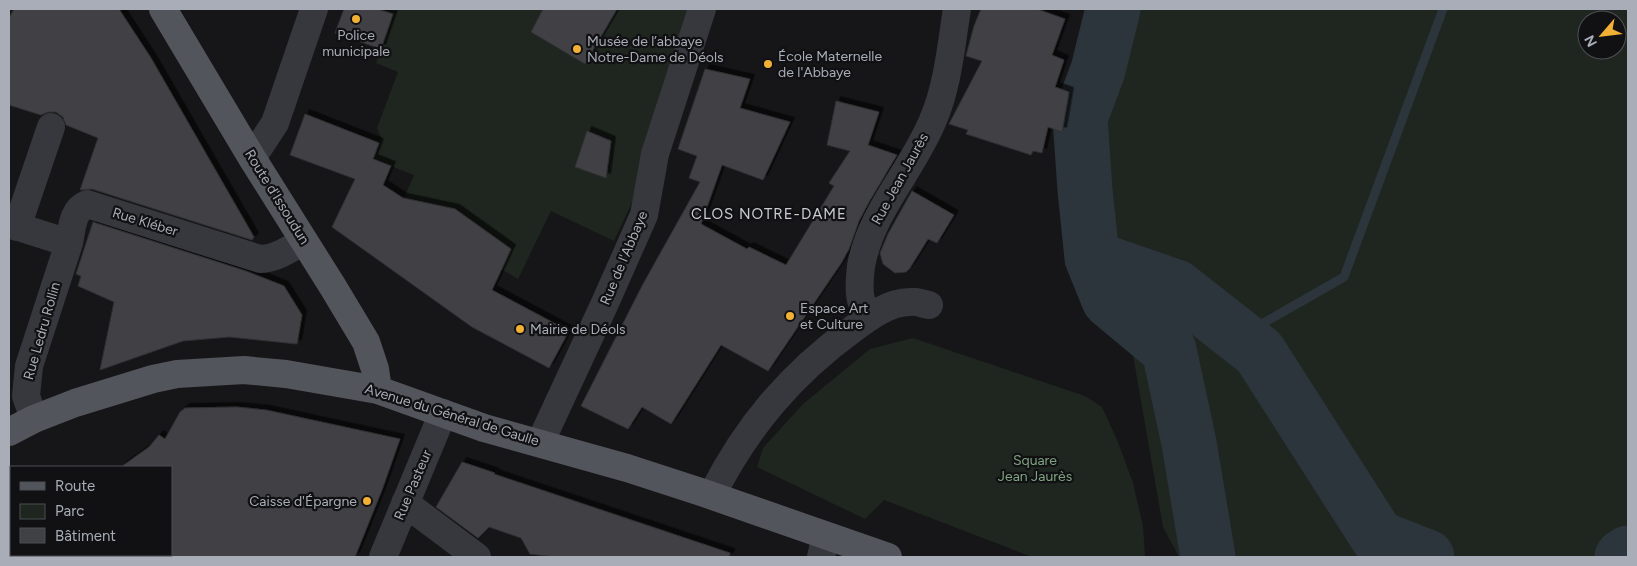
<svg xmlns="http://www.w3.org/2000/svg" width="1637" height="566" font-family="Figtree,sans-serif">
	<style>
		.green { fill: #1e261f; fill-rule: evenodd }
		.lines { fill: none; stroke-linecap: round; stroke-linejoin: round }
		.stream { stroke: #2c353c; stroke-width: 9 }
		.river { stroke: #2c353c; stroke-width: 55 }
		.building { fill: #404145; stroke: #303034; filter: url(#shadow) }
		.minor { stroke: #37383d; stroke-width: 28 }
		.major { stroke: #53555c; stroke-width: 28 }
		.poi-dot { fill: #f2b134; stroke: #111113; stroke-width: 2 }
		.labels { text-anchor: middle; dominant-baseline: central; stroke-width: 4.5; stroke-linejoin: round; paint-order: stroke }
		.poi-label { font-size: 14px; fill: #a8adb8; stroke: #111113; text-anchor: start }
		.street-label { font-size: 14px; fill: #a8adb8; stroke: #111113 }
		.park-label { font-size: 14px; fill: #7fa381; stroke: #111113 }
		.neighbourhood-label { font-size: 15px; letter-spacing: 1px; fill: #c9ccd4; stroke: #111113 }
	</style>
	<defs>
		<filter id="shadow"><feDropShadow dx="4.5" dy="-4.5" stdDeviation="0" flood-color="#0009"/></filter>
	</defs>
	<rect width="100%" height="100%" fill="#161618"/>
	<!-- green -->
	<path class="green" d="M384,9H693L635,196L614,241L551,211L518,279L501,269L455,210L404,198L414,175L373,159L381,138L377,128L398,72L376,63L393,15L383,11Z
		M1111,9H1628V557H1179L1163,527L1082,63ZM1587,20H1617V50H1587Z
		M913,338L1085,396L1102,407L1118,442L1133,483L1143,526L1145,557H1032L884,500L865,519L757,467L763,448L803,404L870,349Z"/>
	<g class="lines">
		<!-- stream -->
		<path class="stream" d="M1239,337L1344,277L1443,9"/>
		<!-- river -->
		<path class="river" d="M1113,9L1098,70L1080,118L1085,190L1092,258L1109,300L1169,350L1189,443L1208,557
			M1092,258L1176,287L1259,352L1378,538L1427,557
			M1622,557L1628,553"/>
	</g>
	<!-- building -->
	<path class="building" d="M14,9H119L151,58L254,237L252,240L92,189L80,190L98,138L66,125L63,117L56,112H48L41,115L9,105V18Z
		M344,9H377L393,14L381,49L335,33Z
		M543,9H617L585,64L531,32Z
		M981,9H1037L1065,19L1052,55L1064,60L1055,87L1069,92L1062,132L1048,127L1042,153L1033,151L1031,155L966,134L968,130L949,124L982,61L966,56L974,26Z
		M705,69L750,79L740,108L790,122L763,180L722,165L701,224L747,249L749,247L786,265L834,186L829,183L850,151L827,145L836,101L879,112L868,145L897,155L869,202L859,221L849,249L842,262L768,371L721,345L671,424L642,407L628,429L581,406L643,284L700,182L689,178L697,156L678,149Z
		M305,114L379,143L373,159L391,166L383,185L403,198L455,209L511,249L492,290L569,331L549,368L472,327L332,227L355,179L290,155Z
		M587,131L611,141L606,178L575,167Z
		M912,191L954,215L937,243L928,239L910,268L906,272L895,273L883,264L880,253L888,234Z
		M93,222L246,271L284,286L302,315L297,344L229,337L183,341L100,370L114,302L78,286L81,276L76,274Z
		M237,407L266,410L400,439L382,490L355,557H171V467H121L149,447L159,435L165,439L180,412L185,408Z
		M462,462L495,473L494,474L730,553L729,557H556L530,554L521,538L489,527L478,538L436,507Z"/>
	<g class="lines">
		<!-- minor -->
		<path class="minor" d="M252,158L275,123L314,9
			M9,224L69,243C72,229 72,210 87,204L260,259C276,259 291,248 304,241
			M17,227L51,127
			M870,317C867,312 863,306 861,300C858,289 860,277 861,266C871,211 912,171 933,120C948,85 951,46 957,9
			M34,419L26,396L29,366L69,243
			M540,443L605,303L644,215L655,154L702,9
			M9,480L11,482
			M712,495C746,427 791,374 853,329C869,317 889,302 910,302C916,301 923,304 929,305
			M405,503L477,557
			M112,555L116,557
			M25,557L27,555
			M383,557L443,413
			M821,557L826,536"/>
		<!-- major -->
		<path class="major" d="M163,9L252,158L333,287L366,342L375,369L378,390
			M9,432L34,419L75,403L153,379L177,374L244,370L286,374L378,390L484,428L627,468L704,493L888,557"/>
	</g>
	<!-- markers -->
	<g class="poi-dot">
		<circle cx="356" cy="19" r="5"/>
		<circle cx="577" cy="49" r="5"/>
		<circle cx="768" cy="64" r="5"/>
		<circle cx="790" cy="316" r="5"/>
		<circle cx="520" cy="329" r="5"/>
		<circle cx="367" cy="501" r="5"/>
	</g>
	<g class="labels">
		<!-- poi labels -->
		<g class="poi-label">
			<text x="356" y="35" text-anchor="middle">Police<tspan x="356" dy="16">municipale</tspan></text>
			<text x="587" y="41">Musée de l’abbaye<tspan x="587" dy="16">Notre-Dame de Déols</tspan></text>
			<text x="778" y="56">École Maternelle<tspan x="778" dy="16">de l'Abbaye</tspan></text>
			<text x="800" y="308">Espace Art<tspan x="800" dy="16">et Culture</tspan></text>
			<text x="530" y="329">Mairie de Déols</text>
			<text x="357" y="501" text-anchor="end">Caisse d'Épargne</text>
		</g>
		<!-- street labels -->
		<g class="street-label">
			<text transform="translate(900 179) rotate(-61)">Rue Jean Jaurès</text>
			<text transform="translate(277 197) rotate(58)">Route d'Issoudun</text>
			<text transform="translate(145 222) rotate(17)">Rue Kléber</text>
			<text transform="translate(624 258) rotate(-67)">Rue de l'Abbaye</text>
			<text transform="translate(42 331) rotate(-74)">Rue Ledru Rollin</text>
			<text transform="translate(452 415) rotate(17)">Avenue du Général de Gaulle</text>
			<text transform="translate(413 485) rotate(-67)">Rue Pasteur</text>
		</g>
		<!-- park labels -->
		<g class="park-label">
			<text x="1035" y="460">Square<tspan x="1035" dy="16">Jean Jaurès</tspan></text>
		</g>
		<!-- neighbourhood labels -->
		<g class="neighbourhood-label">
			<text x="769" y="214">CLOS NOTRE-DAME</text>
		</g>
	</g>
	<!-- border -->
	<rect width="1637" height="566" fill="none" stroke="#a8adb8" stroke-width="20"/>
	<!-- legend -->
	<rect x="10" y="466" width="162" height="90" fill="#111113" stroke="#4d4f55"/>
	<rect x="20" y="482" width="25" height="8" fill="#53555c" stroke="#4d4f55"/>
	<text x="55" y="491" font-size="15" fill="#a8adb8">Route</text>
	<rect x="20" y="504" width="25" height="15" fill="#1e261f" stroke="#4d4f55"/>
	<text x="55" y="516" font-size="15" fill="#a8adb8">Parc</text>
	<rect x="20" y="528" width="25" height="15" fill="#404145" stroke="#4d4f55"/>
	<text x="55" y="541" font-size="15" fill="#a8adb8">Bâtiment</text>
	<!-- north arrow -->
	<g transform="translate(1602 35) rotate(242)"><circle r="24" fill="#111113" stroke="#4d4f55"/>
	<path d="M0-4L9 19L0 12L-9 19Z" fill="#f2b134"/>
	<text y="-8" font-size="14" font-weight="bold" text-anchor="middle" fill="#a8adb8">N</text>
	</g>
</svg>
